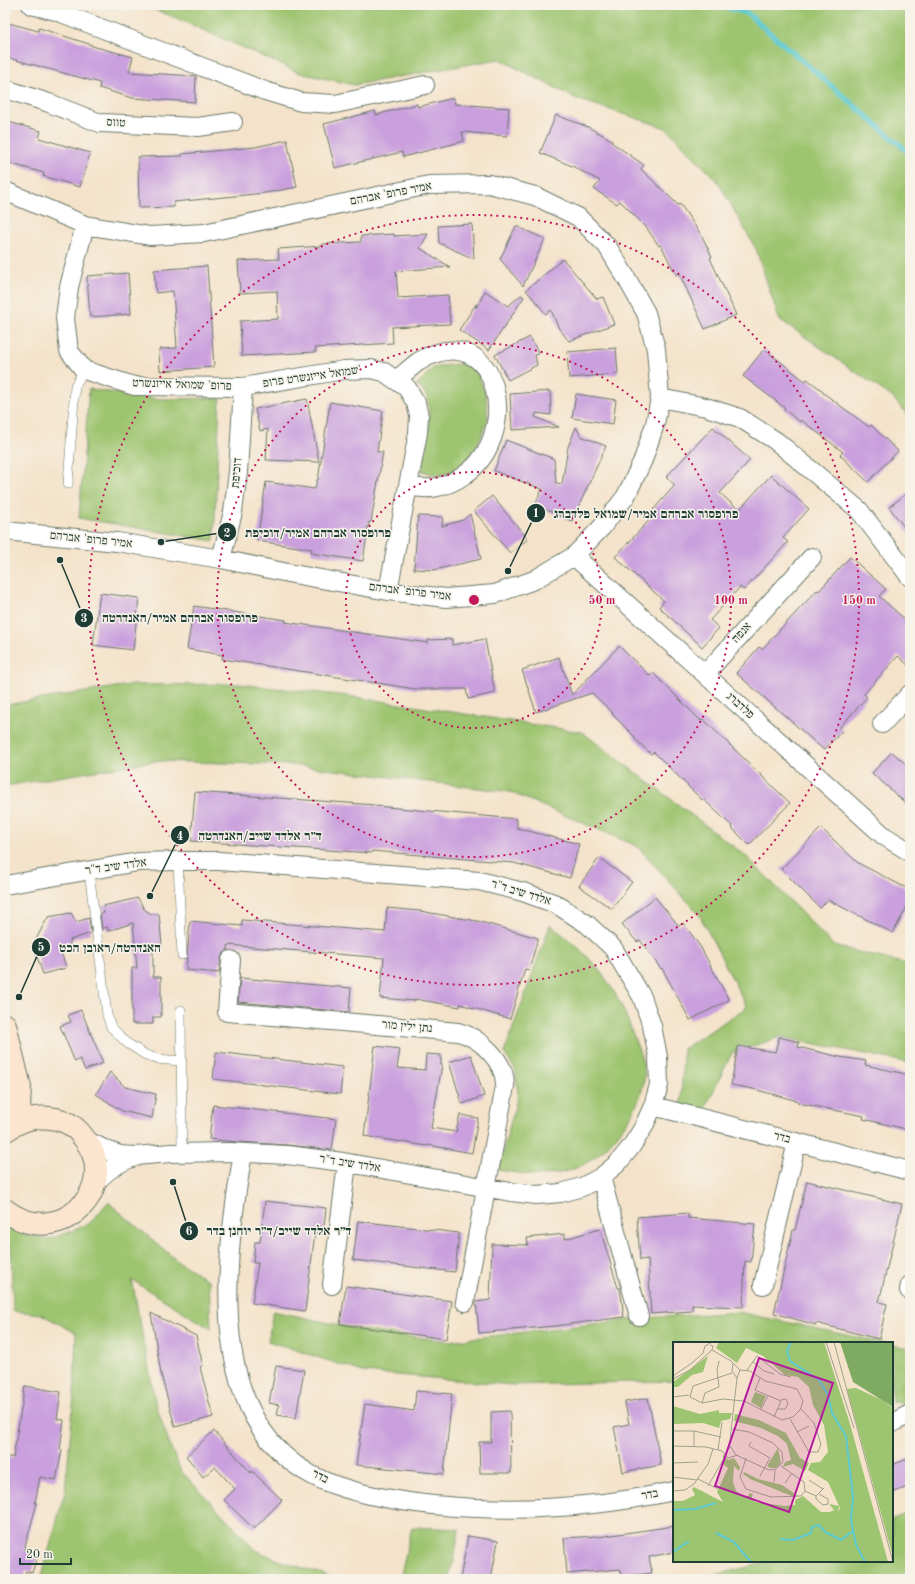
<svg xmlns="http://www.w3.org/2000/svg" width="915" height="1584" font-family="'Old Standard TT','Frank Ruhl Libre',serif">
	<style>
		.green { fill: #9dc470; stroke: #5e8052 }
		.lines { fill: none; stroke-linecap: round; stroke-linejoin: round }
		.stream { stroke: #5dcad2; stroke-width: 5 }
		.building { fill: #c99fdd }
		.lane-casing { stroke: #6a7768; stroke-width: 10 }
		.street-casing { stroke: #6a7768; stroke-width: 20 }
		.secondary-casing { stroke: #6a7768; stroke-width: 24 }
		.lane { stroke: #fff; stroke-width: 9 }
		.street { stroke: #fff; stroke-width: 18 }
		.secondary { stroke: #fbe5cf; stroke-width: 22 }
		.ring { fill: none; stroke: #c2185b; stroke-width: 2; stroke-dasharray: 2 4 }
		.labels { text-anchor: middle; dominant-baseline: central; stroke-width: 3; stroke-linejoin: round; paint-order: stroke }
		.street-label { font-size: 12px; fill: #1f3d34; stroke: #f7f3e8 }
		.inset-river { fill: none; stroke: #5dcad2; stroke-width: 2 }
		.inset-road { fill: none; stroke: #9fa18e; stroke-width: 1 }
		.view { fill: #b5179e; fill-opacity: 0.15; stroke: #b5179e; stroke-width: 2 }
		.inset-edge { fill: none; stroke: #1f3d34; stroke-width: 2 }
		.centre { fill: #c2185b; stroke: #f7f3e8; stroke-width: 2 }
		.ring-label { font-size: 12px; text-anchor: middle; font-weight: bold; fill: #c2185b; stroke: #f7f3e8; stroke-width: 3; stroke-linejoin: round; paint-order: stroke }
		.leader { fill: none; stroke: #1f3d34; stroke-width: 1.5 }
		.callout-dot { fill: #1f3d34; stroke: #f7f3e8; stroke-width: 1.5 }
		.mark-label { font-size: 12px; text-anchor: middle; font-weight: bold; fill: #fff }
		.callout-label { font-size: 13px; text-anchor: middle; font-weight: bold; fill: #1f3d34; stroke: #f7f3e8; stroke-width: 3; stroke-linejoin: round; paint-order: stroke }
	</style>
	<rect width="100%" height="100%" fill="#f7f3e8"/>
	<filter id="ink" filterUnits="userSpaceOnUse"><feTurbulence type="fractalNoise" baseFrequency=".025" numOctaves="2"/><feDisplacementMap in="SourceGraphic" scale="8" xChannelSelector="R" yChannelSelector="G"/><feConvolveMatrix kernelMatrix="1 2 1 2 8 2 1 2 1" color-interpolation-filters="sRGB"/></filter>
	<filter id="wash" filterUnits="userSpaceOnUse"><feTurbulence type="fractalNoise" baseFrequency=".012" numOctaves="4" result="noise"/><feDisplacementMap in="SourceGraphic" scale="16" xChannelSelector="R" yChannelSelector="G"/><feGaussianBlur stdDeviation="0.9" result="paint"/><feColorMatrix in="noise" values="0 0 0 0 0 0 0 0 0 0 0 0 0 0 0 0 0 1.4 0 .05"/><feComposite in="paint" operator="in"/></filter>
	<g filter="url(#wash)">
		<rect width="100%" height="100%" fill="#f4e3ca"/>
		<!-- green -->
		<path class="green" d="M143,5H910V418L892,397L779,319L756,249L718,182L666,128L577,99L499,59L354,85L300,73L176,18Z
			M454,364L467,365L478,374L486,396L488,419L475,451L459,469L440,476L422,471C424,452 435,410 425,393C423,390 419,387 416,385L433,368Z
			M89,389L156,399L220,398L214,541L79,518Z
			M238,684L348,696L582,732L746,856L834,946L910,965V1063L781,1037L732,1053L701,1116L681,1114L683,1049L747,1007L699,914L637,846L510,792L293,765L155,761L5,786V705L129,685Z
			M550,925C596,959 617,986 635,1040C640,1054 646,1066 644,1081C641,1101 630,1119 617,1135C598,1159 575,1174 543,1175C529,1176 513,1172 498,1170L518,1095L515,1069L504,1053Z
			M108,1202L176,1260L209,1281L211,1329L132,1280L156,1405L170,1446L181,1471L256,1550L280,1561L339,1579H41L65,1491L74,1396L76,1333L41,1314L13,1311L11,1247H5V1226L25,1235L49,1239L72,1231L90,1223Z
			M273,1311L367,1331L448,1341L644,1318L738,1312L885,1343H674V1381L512,1385L363,1372L268,1341Z
			M892,1345L910,1348V1404L892,1402Z
			M910,1512V1579H689L719,1574L773,1561H892V1520Z
			M412,1527L459,1529L454,1561L448,1579H400Z"/>
		<g class="lines">
			<!-- stream -->
			<path class="stream" d="M716,5L747,13L906,150L910,158"/>
		</g>
		<g id="blocks">
			<!-- building -->
			<path class="building" d="M5,22L38,31L39,28L92,45V46L133,57L129,72L196,76L195,102L132,98L99,88L100,83L5,57Z
				M453,98L455,104L509,108L507,136L462,132L464,141L403,157L402,152L335,168L324,124L375,111L376,115L417,104L418,107Z
				M556,115L588,127L612,140L611,142L644,165L641,169L678,205L680,204L702,236L712,257L710,258L736,315L705,329L679,273L676,275L661,245L659,246L646,227L620,201L617,204L594,189L600,181L572,166L540,153Z
				M5,121L41,131L39,138L90,153L80,187L43,176L44,173L5,162Z
				M287,140L297,187L265,193L174,202V207L139,208L138,157L182,156V154L255,147Z
				M472,224L474,259L439,243L438,226Z
				M516,226L545,239L523,286L500,259Z
				M394,234V236L428,234L420,248L450,267L396,271L398,298L448,295L450,324L392,327L393,343L315,348L316,352L242,356L240,321L278,319L277,291L240,293L238,261L279,259L278,249L322,246V244L361,242V236Z
				M563,259L597,299L603,297L614,324L569,341L559,329L551,310L546,314L526,290Z
				M207,266L214,367L160,371L159,349L177,348L173,291L156,293L154,270Z
				M128,273L131,314L90,317L87,276Z
				M485,291L508,306L521,295L524,297L489,350L459,330L476,304V308Z
				M530,337L539,354L535,355L537,365L508,380L495,355Z
				M616,348L618,374L569,378L567,352Z
				M764,349L805,381L807,379L823,391L822,392L869,427L871,425L898,451L868,482L840,455L843,452L801,420L800,422L784,409L785,408L743,376Z
				M550,391L551,415L536,413L535,417L559,427L512,430L510,394Z
				M576,394L616,400L613,424L572,418Z
				M307,399L319,462L266,460L268,429L260,431L255,409Z
				M330,402L383,411L377,452H383L371,522H369L363,561L311,553L312,549L257,541L266,482L315,489L317,480H318Z
				M576,427L581,436L606,446L572,521L535,505L542,489L494,471L506,440L554,459L556,483L562,484L568,447Z
				M713,427L750,460L720,493L739,510L771,475L809,509L783,538L788,542L744,590L740,587L710,620L719,628L702,647L659,607L664,601L615,557L656,513L653,510L675,485L666,477Z
				M910,491V535L889,507Z
				M492,496L528,539L510,553L474,511Z
				M470,514L481,559L434,570L414,569L418,516L443,517L442,526L463,520Z
				M850,557L886,589L879,596L910,624V667L898,656L864,694L867,697L840,727L843,730L824,750L736,673L759,647L762,649L817,590L819,591Z
				M100,593L139,598L133,650L93,645Z
				M194,606L286,620L285,622L428,643V640L452,639V645L485,639L495,693L468,699L466,689H415L222,659L223,655L187,649Z
				M619,646L650,676L653,673L701,721L703,719L790,803L749,845L732,828L733,827L703,799L702,800L654,752L651,754L634,738L635,737L612,714L613,713L592,693L536,712L522,670L559,657L572,695Z
				M892,752L910,768V807L872,773Z
				M195,792L375,805V806L517,819V828L579,844L570,878L514,863L372,851L371,853L191,841Z
				M821,828L858,863L910,890V901L893,933L828,900L820,908L781,869Z
				M599,858L632,882L612,909L579,886Z
				M655,897L679,926L683,923L700,946L729,1000L690,1020L662,968L661,969L640,940L637,942L622,924Z
				M138,898L144,909L151,914H159L162,946L153,947V977H161V1017H153V1024H132V968H137L133,923L108,931L107,927L102,929L100,914L104,913L103,906Z
				M387,908L420,911L477,921L538,938L529,970L525,969L510,1019L460,1004V1007L415,999V1001L380,998L384,958L228,945V950L223,954L221,959L219,973L186,970L190,921L242,926V920L385,932Z
				M71,913L76,922L89,918L91,933L70,940V946L60,948L66,968L43,974L33,945L48,917Z
				M240,978L351,988L349,1012L238,1002Z
				M81,1010L103,1063L85,1070L80,1059L75,1062L60,1026L71,1022L68,1015Z
				M779,1037L799,1042L798,1047L840,1057L866,1061L865,1065L910,1075V1130L863,1119L864,1116L798,1103V1101L753,1089L731,1085L738,1046L775,1052Z
				M375,1046L400,1049L397,1068L425,1070L426,1054L441,1055V1065H442L431,1128L456,1132L460,1115L478,1118L472,1153L428,1145L427,1146L364,1136Z
				M216,1052L343,1067L340,1094L213,1079Z
				M471,1055L484,1096L462,1104L449,1062Z
				M110,1072L125,1087L156,1094L152,1118L122,1111L96,1094Z
				M213,1105L336,1119L332,1150L288,1145L236,1142L209,1139Z
				M807,1181L902,1204L879,1302L887,1304L879,1339L816,1323V1325L774,1313L793,1230H795Z
				M265,1201L326,1208L323,1234L315,1233L305,1311L252,1303L258,1263H253L255,1242H260Z
				M688,1213V1218L755,1224L751,1262L745,1261L743,1307L692,1305V1311L651,1314L648,1259L640,1260L637,1217Z
				M358,1221L459,1233L455,1272L353,1260Z
				M600,1229L618,1288H620L624,1317L555,1326L479,1333L476,1302L490,1300L492,1244L528,1245L527,1238L565,1234V1239Z
				M346,1286L452,1301L446,1339L340,1324Z
				M151,1313L196,1336L203,1366L200,1367L213,1417L175,1427L161,1374Z
				M276,1366L304,1370L296,1418L277,1415L279,1405L269,1403Z
				M25,1386L61,1392L57,1419L64,1420L60,1449L62,1450L56,1480L40,1477L35,1503H37L24,1550L38,1554L32,1573L26,1571L23,1579H21L5,1574V1456L13,1458Z
				M416,1391L452,1394L444,1474L356,1465L365,1404L414,1411Z
				M648,1398L661,1465L623,1472L614,1427L629,1424L625,1402Z
				M510,1411L511,1473H480L479,1442H491V1412Z
				M214,1431L251,1473L252,1471L282,1500L254,1529L224,1500L235,1489L215,1467L203,1477L186,1456Z
				M910,1458V1486L892,1493V1465Z
				M674,1526V1552L649,1557L652,1573L621,1577L620,1569L567,1574L564,1538L597,1536L598,1537Z
				M468,1536L498,1541L491,1579H460Z"/>
		</g>
	</g>
	<g filter="url(#ink)">
		<use href="#blocks" fill-opacity="0" stroke="#6a7768" stroke-width="1"/>
		<g class="lines">
			<defs>
				<path id="lane" d="M68,484L75,386L84,370
					M178,861L182,955
					M89,871L107,1015L111,1027L127,1043L144,1054L157,1059L181,1061
					M181,1010L182,1153"/>
				<path id="street" d="M31,5L56,11L192,63L265,91L301,102L335,104L425,85
					M5,89L49,103L100,123L198,127L233,122
					M5,191L85,225L150,236L204,233L429,185L489,184L535,196L578,217L607,246L627,279L646,313L656,349L660,398L655,424L643,460L626,496L602,527L574,556L534,580L495,594L446,598L388,591L293,574L221,559L117,542L5,531
					M85,225L69,287L65,318L69,351L84,370L134,386L243,387L344,370L371,369L384,372L407,388L416,403L419,416L418,433L388,591
					M397,379C404,374 411,367 418,362C499,312 527,441 458,479C441,489 426,490 408,486
					M660,398L706,407L740,418L776,441L859,510L910,577
					M574,556L884,836L910,852
					M221,559L233,512L238,472L243,387
					M705,674L812,557
					M882,724L910,694
					M5,885L138,862L178,861H219L479,881L523,892L556,904L587,924L613,948L642,997L652,1026L658,1057L659,1085L653,1106L643,1128L631,1147L617,1164L601,1177L582,1187L561,1193L537,1195L511,1192L343,1162L287,1155L229,1152L171,1153L135,1156L120,1155L106,1150L86,1140
					M231,960L227,1012L458,1032C480,1037 506,1062 505,1086L465,1302
					M653,1106L910,1171
					M243,1153C225,1258 201,1428 324,1481C358,1495 396,1501 433,1505C514,1513 595,1508 674,1491
					M601,1177L639,1316
					M94,1185C105,1171 121,1161 138,1156
					M332,1285L347,1163
					M763,1285L797,1142
					M909,1290L910,1285
					M892,1423L910,1414"/>
				<path id="secondary" d="M5,1025L20,1087L19,1109L15,1124
					M5,1131C21,1119 36,1115 56,1119C67,1121 77,1128 83,1137C124,1185 60,1253 5,1210"/>
			</defs>
			<!-- lane casing -->
			<use href="#lane" class="lane-casing"/>
			<!-- street casing -->
			<use href="#street" class="street-casing"/>
			<!-- secondary casing -->
			<use href="#secondary" class="secondary-casing"/>
			<!-- lane -->
			<use href="#lane" class="lane"/>
			<!-- street -->
			<use href="#street" class="street"/>
			<!-- secondary -->
			<use href="#secondary" class="secondary"/>
		</g>
	</g>
	<!-- distance rings -->
	<g class="ring">
		<circle cx="474" cy="600" r="128"/>
		<circle cx="474" cy="600" r="257"/>
		<circle cx="474" cy="600" r="385"/>
	</g>
	<g class="labels">
		<!-- street labels -->
		<g class="street-label">
			<text transform="translate(116 123) rotate(3)">טווס</text>
			<text transform="translate(391 194) rotate(-11)">אמיר פרופ' אברהם</text>
			<text transform="translate(312 377) rotate(-8)">שמואל אייזנשרט פרופ'</text>
			<text transform="translate(182 385) rotate(2)">פרופ' שמואל אייזנשרט</text>
			<text transform="translate(237 473) rotate(-85)">דוכיפת</text>
			<text transform="translate(91 540) rotate(6)">אמיר פרופ' אברהם</text>
			<text transform="translate(410 592) rotate(7)">אמיר פרופ' אברהם</text>
			<text transform="translate(742 633) rotate(-48)">אנפה</text>
			<text transform="translate(740 706) rotate(42)">פלדברג</text>
			<text transform="translate(116 867) rotate(-8)">אלדד שיב ד"ר</text>
			<text transform="translate(521 893) rotate(17)">אלדד שיב ד"ר</text>
			<text transform="translate(407 1027) rotate(5)">נתן ילין מור</text>
			<text transform="translate(782 1138) rotate(14)">בדר</text>
			<text transform="translate(350 1164) rotate(9)">אלדד שיב ד"ר</text>
			<text transform="translate(320 1477) rotate(26)">בדר</text>
			<text transform="translate(650 1495) rotate(-10)">בדר</text>
		</g>
	</g>
	<!-- overview -->
	<g transform="translate(673 1342)">
		<rect width="220" height="220" fill="#f4e3ca"/>
		<path d="M46,0H151L177,82L215,220H0V159H10L22,153L19,147L21,145L50,160L44,150L55,126L50,122V112L55,118L61,116L67,125L66,129L61,124L60,140L63,149L74,156L77,151L80,152L78,157L83,160L112,164L122,163V158L124,160L122,158L130,154L148,170H157L161,168L156,162L166,164L165,170L167,166L155,140L135,128L138,121L147,120L155,110L151,83L140,63L136,45L125,35L112,33L90,14L73,6L64,21L43,6ZM35,14L30,30L19,33L5,45H0V40ZM183,46L209,58L220,66V215L174,47ZM82,50L93,54L88,66L78,60ZM0,64L27,72L46,68V71H59L57,77L48,79L46,86L30,81L0,82ZM62,72L86,78L113,91L127,116L136,121L132,129L120,122L110,125L112,120L118,118L114,102L105,94L88,86L61,79ZM105,106L108,121L103,126H97L94,124ZM71,130L85,137L109,143L125,154L121,155L77,137L70,132Z" fill="#9dc470"/>
		<path d="M167,0H220V65L180,40Z" fill="#7eaa62"/>
		<path class="inset-river" d="M118,0L114,9L117,19L146,38L155,53L159,71L173,94L180,155L178,178L183,203L192,220M0,168L22,167L43,161M43,191L61,200L78,220M107,197L120,198L138,191L139,185L146,183L152,190L168,198L181,188M0,210L16,199"/>
		<path class="inset-road" d="M153,0L181,86M161,0L220,220M39,8L58,19L67,28M80,20L91,29L101,32M60,22L59,29L64,36M74,28L84,14L107,32L118,35M59,31L20,44L17,55L29,61L50,57L71,59L109,78L120,75L127,68L130,59L124,47L92,39L77,29L67,28M0,34L19,21L30,11L32,4L39,0M87,36L82,48L108,59L101,75M0,37L17,28L39,8L40,4L37,3M0,55L16,53M29,61L32,51L46,45L44,28L46,19M88,67L95,54M105,67H112L115,62L113,57L108,58M117,77L136,110H145L148,102L141,81L128,67M0,89H21V104M21,89L48,95M124,90L136,84M78,100L76,104L97,116L87,134M0,104L33,105L49,109L55,116L65,113M57,104L63,113L96,128L103,127L110,120L109,110L100,101L76,90L59,87M56,107L64,36L67,28M45,108L49,80M73,116L67,135L73,147L98,155L128,154L132,149L131,140L108,124M0,121L25,120M0,135L24,138M25,137L45,147M136,138L150,147M101,140L102,128M112,141L119,131M35,144L50,118M0,149L12,148L21,142L35,122L40,107M132,149L143,154M146,152L155,157V162L150,163L143,157V154L151,146"/>
		<path class="view" d="M86,16L160,41L116,170L42,144Z"/>
		<rect width="220" height="220" class="inset-edge"/>
	</g>
	<circle cx="474" cy="600" r="6" class="centre"/>
	<g class="ring-label">
		<text x="602" y="604">50 m</text>
		<text x="731" y="604">100 m</text>
		<text x="859" y="604">150 m</text>
	</g>
	<!-- callouts -->
	<path class="leader" d="M508 571L536 513M161 542L227 532M60 560L84 618M150 896L180 835M19 997L41 947M173 1182L189 1231"/>
	<g class="callout-dot">
		<circle cx="508" cy="571" r="4"/>
		<circle cx="161" cy="542" r="4"/>
		<circle cx="60" cy="560" r="4"/>
		<circle cx="150" cy="896" r="4"/>
		<circle cx="19" cy="997" r="4"/>
		<circle cx="173" cy="1182" r="4"/>
		<circle cx="536" cy="513" r="10"/>
		<circle cx="227" cy="532" r="10"/>
		<circle cx="84" cy="618" r="10"/>
		<circle cx="180" cy="835" r="10"/>
		<circle cx="41" cy="947" r="10"/>
		<circle cx="189" cy="1231" r="10"/>
	</g>
	<g class="mark-label">
		<text x="536" y="517">1</text>
		<text x="227" y="537">2</text>
		<text x="84" y="622">3</text>
		<text x="180" y="840">4</text>
		<text x="41" y="951">5</text>
		<text x="189" y="1235">6</text>
	</g>
	<g class="callout-label">
		<text x="646" y="518">פרופסור אברהם אמיר/שמואל פלדברג</text>
		<text x="318" y="537">פרופסור אברהם אמיר/דוכיפת</text>
		<text x="180" y="622">פרופסור אברהם אמיר/האנדרטה</text>
		<text x="260" y="840">ד״ר אלדד שייב/האנדרטה</text>
		<text x="110" y="952">האנדרטה/ראובן הכט</text>
		<text x="279" y="1235">ד״ר אלדד שייב/ד״ר יוחנן בדר</text>
	</g>
	<!-- margin -->
	<rect width="915" height="1584" fill="none" stroke="#f7f3e8" stroke-width="20"/>
	<!-- scale -->
	<path d="M20 1558v6h51v-6" fill="none" stroke="#1f3d34" stroke-width="2"/>
	<text x="26" y="1558" font-size="12" fill="#1f3d34" stroke="#f7f3e8" stroke-width="3" paint-order="stroke">20 m</text>
</svg>
